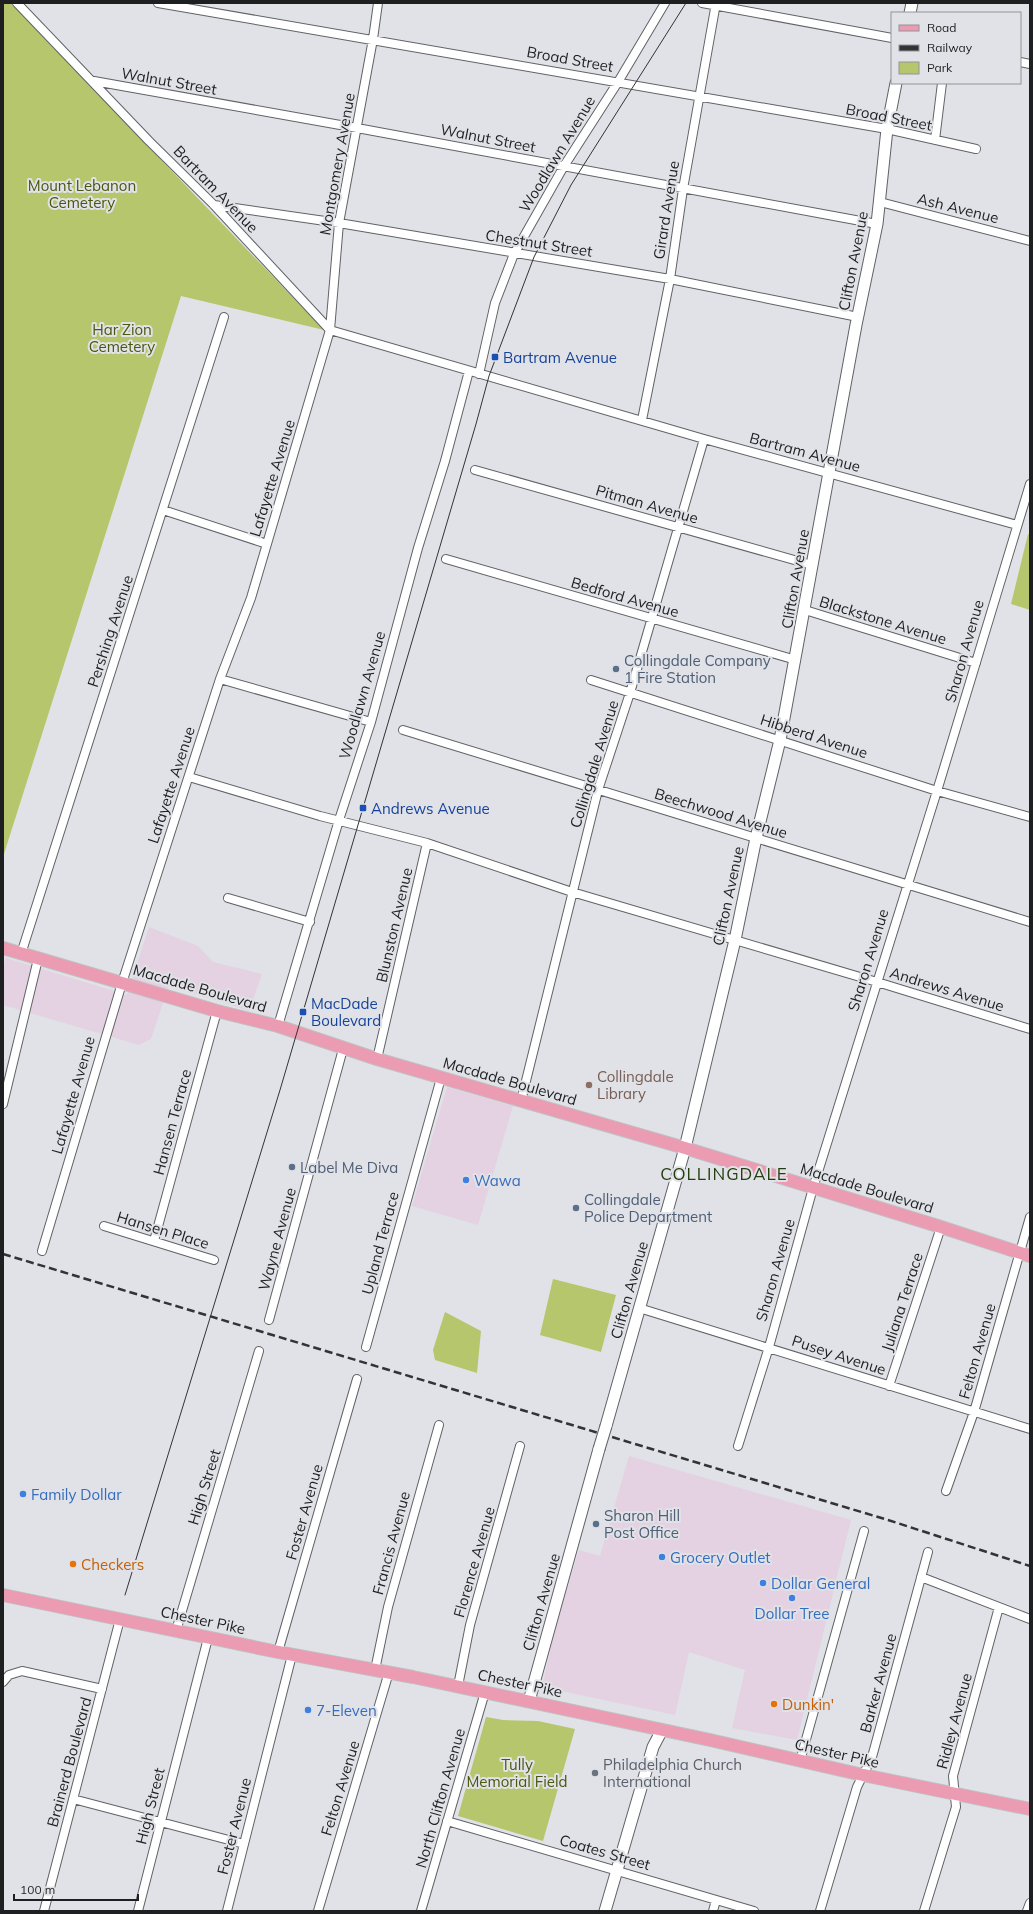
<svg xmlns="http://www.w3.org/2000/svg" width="1033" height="1914" font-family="Mulish,sans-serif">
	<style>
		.commercial { fill: #e4d1e2 }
		.green { fill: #b5c66c }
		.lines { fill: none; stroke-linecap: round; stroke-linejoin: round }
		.street-casing { stroke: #606266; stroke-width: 10 }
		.secondary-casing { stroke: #606266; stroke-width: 13 }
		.primary-casing { stroke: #c0c0c1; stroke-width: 14 }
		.street { stroke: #fff; stroke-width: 8 }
		.secondary { stroke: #fff; stroke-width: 11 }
		.primary { stroke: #eb9bb2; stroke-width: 12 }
		.tram { stroke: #323334; stroke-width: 1 }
		.rail { stroke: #323334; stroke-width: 2.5; stroke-dasharray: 8 4; stroke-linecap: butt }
		.secondary-bridge-casing { stroke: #606266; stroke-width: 13; stroke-linecap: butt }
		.secondary-bridge { stroke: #fff; stroke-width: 11 }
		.transit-dot { fill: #1a4fb4; stroke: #e0e2e7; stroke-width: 1.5 }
		.service-dot { fill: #5c6f8a; stroke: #e0e2e7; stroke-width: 1.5 }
		.education-dot { fill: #8d6e63; stroke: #e0e2e7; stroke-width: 1.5 }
		.shop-dot { fill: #3f7fe0; stroke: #e0e2e7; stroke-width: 1.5 }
		.food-dot { fill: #e8710a; stroke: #e0e2e7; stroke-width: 1.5 }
		.worship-dot { fill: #6b7280; stroke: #e0e2e7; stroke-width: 1.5 }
		.labels { text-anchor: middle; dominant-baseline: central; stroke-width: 4; stroke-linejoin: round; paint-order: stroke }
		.street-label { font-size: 15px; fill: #1e1f20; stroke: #e0e2e7 }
		.park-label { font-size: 15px; fill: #4c5611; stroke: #e0e2e7 }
		.transit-label { font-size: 15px; fill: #164399; stroke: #e0e2e7; text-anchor: start }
		.service-label { font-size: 15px; fill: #4e5e75; stroke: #e0e2e7; text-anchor: start }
		.education-label { font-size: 15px; fill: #785e54; stroke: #e0e2e7; text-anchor: start }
		.shop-label { font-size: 15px; fill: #366cbe; stroke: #e0e2e7; text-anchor: start }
		.food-label { font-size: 15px; fill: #c56008; stroke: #e0e2e7; text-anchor: start }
		.worship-label { font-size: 15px; fill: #5b616d; stroke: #e0e2e7; text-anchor: start }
		.quarter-label { font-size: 17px; letter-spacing: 1px; fill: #253e0e; stroke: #e0e2e7 }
	</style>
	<rect width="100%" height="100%" fill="#e0e2e7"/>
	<!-- commercial -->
	<path class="commercial" d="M149,927L198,946L213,962L262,974L249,1011L169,985L151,1039L139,1045L3,1005V967L6,958L127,995Z
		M447,1087L513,1106L478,1225L412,1206Z
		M629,1456L851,1520L797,1740L732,1728L745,1670L689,1652L675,1715L542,1687L555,1629L579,1550L600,1556Z"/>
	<!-- green -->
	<path class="green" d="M3,3H11L324,330L181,296L3,857Z
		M1028,534L1030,535V610L1011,604Z
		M553,1279L616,1295L601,1352L540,1335Z
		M445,1312L481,1331L477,1373L435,1360L433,1350Z
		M486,1717L503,1720L538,1721L575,1729L543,1841L458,1816Z"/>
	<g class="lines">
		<defs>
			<path id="street" d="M17,3L149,141L214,205L330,330L704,439L1017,525
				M158,3L887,129L976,149
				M702,3L892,38
				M1020,62L1030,64
				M94,81L357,128L877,224
				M935,140L942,83
				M880,202L1030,241
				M214,205L339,223L670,279L858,317
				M479,374L495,303L514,254L564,166L618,82L665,3
				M642,420L670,279L683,189L716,3
				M475,470L812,565
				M163,510L267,544
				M446,559L796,660
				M805,610L976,663
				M220,679L371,722
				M591,680L937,791L1030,817
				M403,730L1030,922
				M189,777L320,816L427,843L572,892L877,982L1030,1029
				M228,898L310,922
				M21,954L224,317
				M278,1026L339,820L371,722L418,548L445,461L469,371
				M377,1059L427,843
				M521,1101L598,790L630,693L704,439
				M3,1104L38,959
				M104,1226L214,1260
				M154,1241L217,1011
				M42,1251L122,983L220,679L251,598L330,330L339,223L373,39L378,3
				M639,1308L1030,1429
				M269,1320L343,1049
				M366,1347L441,1078
				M889,1386L941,1227
				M738,1446L769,1347L813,1188L937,791L1030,484
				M946,1491L974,1412L1030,1217
				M921,1577L1030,1619
				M176,1631L259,1351
				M278,1652L357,1379
				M375,1670L388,1607L439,1425
				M3,1682L9,1675L22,1671L102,1689
				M458,1686L470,1625L520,1446
				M800,1761L864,1531
				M73,1799L244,1844
				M447,1821L754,1911
				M44,1911L120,1619
				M138,1911L208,1638
				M227,1911L292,1655
				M318,1911L389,1672
				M421,1911L485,1692
				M713,1911L716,1900
				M820,1911L857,1787L872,1757L928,1552
				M924,1911L956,1807L953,1776L999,1607
				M1027,1911L1030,1903"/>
			<path id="secondary" d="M910,13L912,3
				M606,1426L685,1148L735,940L756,838L780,740L856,325L877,224L887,129L896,83
				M529,1701L599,1449
				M605,1911L653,1747L662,1730"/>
			<path id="primary" d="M3,948L217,1011L278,1026L377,1059L685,1148L941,1227L1030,1256
				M3,1595L278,1652L413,1677L710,1740L863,1775L1030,1809"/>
		</defs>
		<!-- street casing -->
		<use href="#street" class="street-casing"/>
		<!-- secondary casing -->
		<use href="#secondary" class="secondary-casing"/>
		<!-- primary casing -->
		<use href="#primary" class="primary-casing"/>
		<!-- street -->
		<use href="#street" class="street"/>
		<!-- secondary -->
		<use href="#secondary" class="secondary"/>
		<!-- primary -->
		<use href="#primary" class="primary"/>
		<!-- tram -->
		<path class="tram" d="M125,1595L280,1090L476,424L489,376L534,257L571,185L686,3"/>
		<!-- rail -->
		<path class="rail" d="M3,1254L888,1520L1030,1566"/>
		<defs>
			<path id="secondary-bridge" d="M599,1449L606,1426"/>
		</defs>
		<!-- secondary-bridge casing -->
		<use href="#secondary-bridge" class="secondary-bridge-casing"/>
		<!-- secondary-bridge -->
		<use href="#secondary-bridge" class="secondary-bridge"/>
	</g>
	<!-- markers -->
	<g class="transit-dot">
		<rect x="491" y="353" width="8" height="8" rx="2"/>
		<rect x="359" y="804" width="8" height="8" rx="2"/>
		<rect x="299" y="1008" width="8" height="8" rx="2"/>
	</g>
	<g class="service-dot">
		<circle cx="616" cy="669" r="4"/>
		<circle cx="292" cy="1167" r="4"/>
		<circle cx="576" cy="1208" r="4"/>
		<circle cx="596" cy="1524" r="4"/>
	</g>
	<circle class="education-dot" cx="589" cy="1085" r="4"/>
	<g class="shop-dot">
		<circle cx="466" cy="1180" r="4"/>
		<circle cx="23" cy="1494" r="4"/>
		<circle cx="662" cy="1557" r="4"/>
		<circle cx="763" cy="1583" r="4"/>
		<circle cx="792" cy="1598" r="4"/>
		<circle cx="308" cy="1710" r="4"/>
	</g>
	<g class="food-dot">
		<circle cx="73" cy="1564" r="4"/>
		<circle cx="774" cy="1704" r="4"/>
	</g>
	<circle class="worship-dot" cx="595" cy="1773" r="4"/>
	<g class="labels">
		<!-- street labels -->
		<g class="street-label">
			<text transform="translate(570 59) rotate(10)">Broad Street</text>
			<text transform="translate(169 81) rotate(10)">Walnut Street</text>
			<text transform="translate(889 117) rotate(11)">Broad Street</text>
			<text transform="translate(488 138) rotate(11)">Walnut Street</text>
			<text transform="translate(557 154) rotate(-59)">Woodlawn Avenue</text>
			<text transform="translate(337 164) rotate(-80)">Montgomery Avenue</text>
			<text transform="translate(216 189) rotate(46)">Bartram Avenue</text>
			<text transform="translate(958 208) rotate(14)">Ash Avenue</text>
			<text transform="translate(666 210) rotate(-81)">Girard Avenue</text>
			<text transform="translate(539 243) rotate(9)">Chestnut Street</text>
			<text transform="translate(853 261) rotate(-79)">Clifton Avenue</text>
			<text transform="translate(805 452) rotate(15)">Bartram Avenue</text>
			<text transform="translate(272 478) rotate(-73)">Lafayette Avenue</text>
			<text transform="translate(647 504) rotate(16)">Pitman Avenue</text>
			<text transform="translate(795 579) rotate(-80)">Clifton Avenue</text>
			<text transform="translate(625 597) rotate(16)">Bedford Avenue</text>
			<text transform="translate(883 620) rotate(17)">Blackstone Avenue</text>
			<text transform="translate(110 631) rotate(-72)">Pershing Avenue</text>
			<text transform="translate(964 651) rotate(-74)">Sharon Avenue</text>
			<text transform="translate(362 695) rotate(-74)">Woodlawn Avenue</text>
			<text transform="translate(814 736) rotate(18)">Hibberd Avenue</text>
			<text transform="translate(594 764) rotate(-73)">Collingdale Avenue</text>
			<text transform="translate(171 785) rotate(-72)">Lafayette Avenue</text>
			<text transform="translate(721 813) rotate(17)">Beechwood Avenue</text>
			<text transform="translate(728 896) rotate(-78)">Clifton Avenue</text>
			<text transform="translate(394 925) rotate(-77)">Blunston Avenue</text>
			<text transform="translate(868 960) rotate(-73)">Sharon Avenue</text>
			<text transform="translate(200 988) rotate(16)">Macdade Boulevard</text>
			<text transform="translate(947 989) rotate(17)">Andrews Avenue</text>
			<text transform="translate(510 1081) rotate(16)">Macdade Boulevard</text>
			<text transform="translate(73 1095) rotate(-74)">Lafayette Avenue</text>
			<text transform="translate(172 1122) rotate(-75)">Hansen Terrace</text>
			<text transform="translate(867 1188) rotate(17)">Macdade Boulevard</text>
			<text transform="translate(163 1230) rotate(17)">Hansen Place</text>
			<text transform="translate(277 1239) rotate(-75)">Wayne Avenue</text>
			<text transform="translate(380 1243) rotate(-75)">Upland Terrace</text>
			<text transform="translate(775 1270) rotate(-74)">Sharon Avenue</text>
			<text transform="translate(629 1290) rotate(-74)">Clifton Avenue</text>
			<text transform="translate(902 1302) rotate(-72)">Juliana Terrace</text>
			<text transform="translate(977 1351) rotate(-74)">Felton Avenue</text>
			<text transform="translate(839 1355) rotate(18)">Pusey Avenue</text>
			<text transform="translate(204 1487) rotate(-73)">High Street</text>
			<text transform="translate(304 1512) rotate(-74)">Foster Avenue</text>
			<text transform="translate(391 1543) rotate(-75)">Francis Avenue</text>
			<text transform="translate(474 1562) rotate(-74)">Florence Avenue</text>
			<text transform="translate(541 1602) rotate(-74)">Clifton Avenue</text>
			<text transform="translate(203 1620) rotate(12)">Chester Pike</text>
			<text transform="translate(520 1683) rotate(12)">Chester Pike</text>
			<text transform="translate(878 1683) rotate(-75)">Barker Avenue</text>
			<text transform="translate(954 1721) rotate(-75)">Ridley Avenue</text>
			<text transform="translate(837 1753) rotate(13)">Chester Pike</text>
			<text transform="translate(69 1762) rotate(-75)">Brainerd Boulevard</text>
			<text transform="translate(340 1788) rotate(-73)">Felton Avenue</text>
			<text transform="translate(440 1798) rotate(-74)">North Clifton Avenue</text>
			<text transform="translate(150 1806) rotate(-76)">High Street</text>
			<text transform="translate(234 1826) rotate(-76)">Foster Avenue</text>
			<text transform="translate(605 1852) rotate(16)">Coates Street</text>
		</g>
		<!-- park labels -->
		<g class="park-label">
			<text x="82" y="185">Mount Lebanon<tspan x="82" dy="17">Cemetery</tspan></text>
			<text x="122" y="329">Har Zion<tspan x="122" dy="17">Cemetery</tspan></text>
			<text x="517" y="1764">Tully<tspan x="517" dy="17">Memorial Field</tspan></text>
		</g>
		<!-- transit labels -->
		<g class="transit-label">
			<text x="503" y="357">Bartram Avenue</text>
			<text x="371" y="808">Andrews Avenue</text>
			<text x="311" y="1003">MacDade<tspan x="311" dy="17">Boulevard</tspan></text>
		</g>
		<!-- service labels -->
		<g class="service-label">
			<text x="624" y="660">Collingdale Company<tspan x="624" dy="17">1 Fire Station</tspan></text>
			<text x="300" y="1167">Label Me Diva</text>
			<text x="584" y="1199">Collingdale<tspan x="584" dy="17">Police Department</tspan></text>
			<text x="604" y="1515">Sharon Hill<tspan x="604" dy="17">Post Office</tspan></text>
		</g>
		<!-- education labels -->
		<g class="education-label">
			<text x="597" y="1076">Collingdale<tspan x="597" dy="17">Library</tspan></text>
		</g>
		<!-- shop labels -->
		<g class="shop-label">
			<text x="474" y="1180">Wawa</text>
			<text x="31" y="1494">Family Dollar</text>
			<text x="670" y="1557">Grocery Outlet</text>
			<text x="771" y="1583">Dollar General</text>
			<text x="792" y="1613" text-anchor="middle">Dollar Tree</text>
			<text x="316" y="1710">7-Eleven</text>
		</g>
		<!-- food labels -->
		<g class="food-label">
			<text x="81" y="1564">Checkers</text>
			<text x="782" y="1704">Dunkin'</text>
		</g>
		<!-- worship labels -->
		<g class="worship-label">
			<text x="603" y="1764">Philadelphia Church<tspan x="603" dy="17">International</tspan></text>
		</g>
		<!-- quarter labels -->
		<g class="quarter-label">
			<text x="724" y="1173">COLLINGDALE</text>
		</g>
	</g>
	<!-- border -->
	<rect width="1033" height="1914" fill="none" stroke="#1e1f20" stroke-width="8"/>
	<!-- legend -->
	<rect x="891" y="12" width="130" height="72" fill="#e0e2e7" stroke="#929497"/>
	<rect x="899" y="25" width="20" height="6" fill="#eb9bb2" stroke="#929497"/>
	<text x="927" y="32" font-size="12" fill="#1e1f20">Road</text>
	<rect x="899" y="45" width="20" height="6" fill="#323334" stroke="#929497"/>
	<text x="927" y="52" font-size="12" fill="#1e1f20">Railway</text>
	<rect x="899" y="62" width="20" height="12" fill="#b5c66c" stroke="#929497"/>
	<text x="927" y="72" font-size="12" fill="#1e1f20">Park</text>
	<!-- scale -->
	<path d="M14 1894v6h124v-6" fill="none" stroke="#1e1f20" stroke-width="2"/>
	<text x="20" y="1894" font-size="12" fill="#1e1f20" stroke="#e0e2e7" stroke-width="3" paint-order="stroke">100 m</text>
</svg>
